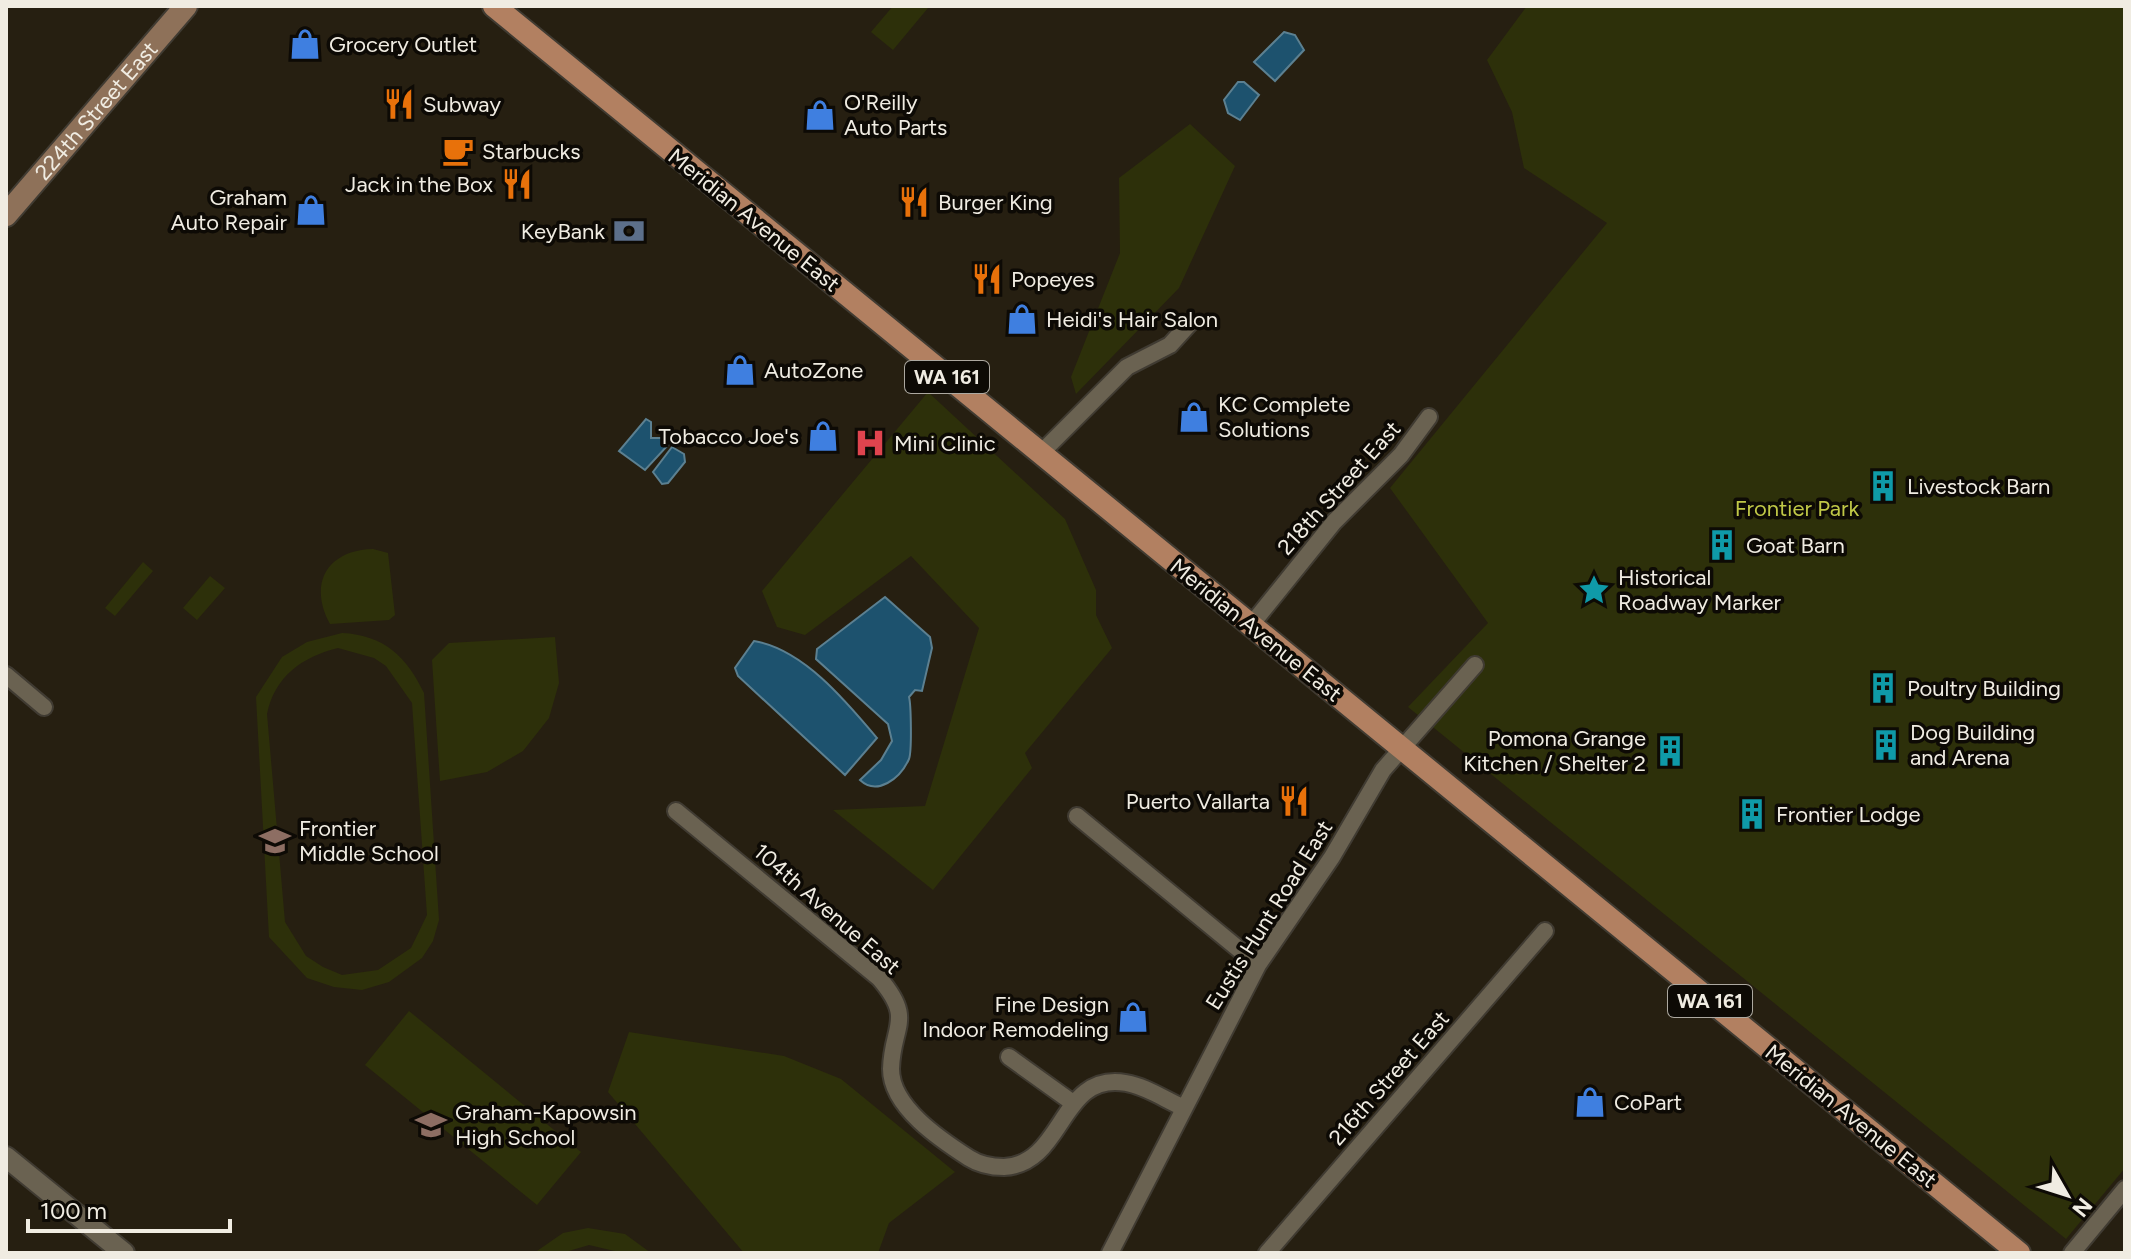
<svg xmlns="http://www.w3.org/2000/svg" width="2131" height="1259" font-family="Figtree,sans-serif">
	<style>
		.green { fill: #2d300a; fill-rule: evenodd }
		.water { fill: #1d526e; stroke: #5c8091; stroke-width: 2 }
		.lines { fill: none; stroke-linecap: round; stroke-linejoin: round }
		.minor-casing { stroke: #403b32; stroke-width: 20 }
		.tertiary-casing { stroke: #403b32; stroke-width: 24 }
		.secondary-casing { stroke: #403b32; stroke-width: 26 }
		.primary-casing { stroke: #403b32; stroke-width: 26 }
		.minor { stroke: #6a6251; stroke-width: 16 }
		.tertiary { stroke: #6a6251; stroke-width: 20 }
		.secondary { stroke: #8e7159; stroke-width: 22 }
		.primary { stroke: #b28061; stroke-width: 22 }
		.labels { text-anchor: middle; dominant-baseline: central; stroke-width: 7; stroke-linejoin: round; paint-order: stroke }
		.shield { fill: #0d0a05; stroke: #aca8a0; stroke-width: 2 }
		.shield-label { font-size: 20px; font-weight: bold; fill: #f0ece2 }
		.poi-label { font-size: 22px; fill: #f0ece2; stroke: #0d0a05; text-anchor: start }
		.street-label { font-size: 22px; fill: #f0ece2; stroke: #0d0a05 }
		.park-label { font-size: 22px; fill: #c0c847; stroke: #0d0a05 }
	</style>
	<rect width="100%" height="100%" fill="#261f11"/>
	<!-- green -->
	<path class="green" d="M893,6L928,8L893,50L871,32Z
		M1527,6H2125V1168L2066,1239L1408,707L1488,623L1390,488L1607,223L1524,168L1512,112L1487,60Z
		M1190,124L1235,166L1179,288L1076,394L1071,377L1120,253L1119,178Z
		M928,392L1065,519L1096,590V615L1112,648L1025,753L1032,768L933,890L833,810L925,806L979,628L911,556L805,635L777,627L762,591Z
		M373,549L388,553L395,615L389,620L330,624C308,584 327,550 373,549Z
		M143,562L153,571L115,616L105,608Z
		M210,576L225,588L197,620L183,608Z
		M342,633C384,635 407,657 424,693L439,920L433,941L422,958L389,982L362,990L334,987L307,978L269,937L256,697L282,657L307,642ZM338,648L374,658L386,666L412,703L427,915L411,948L378,970L342,975L323,967L306,956L285,922L267,714C275,676 302,657 338,648Z
		M555,637L559,683L549,718L523,751L487,772L440,781L432,660L449,643Z
		M409,1011L581,1152L537,1205L365,1065Z
		M629,1032L784,1056L841,1079L955,1172L889,1223L878,1253H744L608,1092Z
		M588,1228L625,1234L651,1253H623L589,1245L562,1253H534L563,1233Z"/>
	<!-- water -->
	<path class="water" d="M1284,32L1295,35L1304,50L1275,81L1254,62Z
		M1238,82H1244L1259,95L1240,120L1228,113L1224,100Z
		M646,419L651,422V438H664L669,444L645,470L619,451Z
		M672,447L684,454L685,462L668,483L662,484L653,472Z
		M885,597L930,637L932,648L922,691L915,690L909,697C911,704 912,751 909,759C900,779 877,796 860,780L881,760L892,741L888,724L816,659L817,649Z
		M754,641C803,649 846,701 877,738L845,775L738,676L735,668Z"/>
	<g class="lines">
		<defs>
			<path id="minor" d="M1041,453L1127,367L1170,345L1190,323
				M1251,625L1334,522L1401,455L1429,417
				M6,675L44,707
				M676,811L879,978C915,1020 892,1025 891,1069C891,1107 941,1140 969,1158C980,1165 992,1167 1004,1167C1065,1164 1059,1071 1126,1083C1145,1086 1164,1099 1182,1107
				M1077,816L1258,965
				M1009,1057L1073,1103
				M1110,1253L1258,965L1332,857L1383,770L1475,665
				M1267,1253L1545,931
				M2072,1253L2125,1189"/>
			<path id="tertiary" d="M6,1157L124,1253"/>
			<g id="secondary">
				<path id="s1" d="M6,215L186,6"/>
			</g>
			<path id="primary" d="M494,6L2019,1253"/>
		</defs>
		<!-- minor casing -->
		<use href="#minor" class="minor-casing"/>
		<!-- tertiary casing -->
		<use href="#tertiary" class="tertiary-casing"/>
		<!-- secondary casing -->
		<use href="#secondary" class="secondary-casing"/>
		<!-- primary casing -->
		<use href="#primary" class="primary-casing"/>
		<!-- minor -->
		<use href="#minor" class="minor"/>
		<!-- tertiary -->
		<use href="#tertiary" class="tertiary"/>
		<!-- secondary -->
		<use href="#secondary" class="secondary"/>
		<!-- primary -->
		<use href="#primary" class="primary"/>
	</g>
	<!-- icons -->
	<defs>
		<symbol id="shop-bare" viewBox="-9 -9 18 18"><path d="M-5-2.5h2.3a2.7 3.5 0 0 1 5.4 0H5L5.5 6h-11ZM-1.5-2.5h3a1.5 2.3 0 0 0-3 0Z" fill="#3f7fe0" stroke="#0d0a05" stroke-width="2.5" paint-order="stroke"/></symbol>
		<symbol id="restaurant-bare" viewBox="-9 -9 18 18"><path d="M-5-6h1v4h1v-4h1v4h1v-4h1v5L-1.5 .5V6h-2V.5L-5-1ZM5-6V6H3V1.5H1.5Q1.5-4 5-6Z" fill="#e8710a" stroke="#0d0a05" stroke-width="2.5" paint-order="stroke"/></symbol>
		<symbol id="cafe-bare" viewBox="-9 -9 18 18"><path d="M-5.5-4.5H6V0H3Q3 3.5 0 3.5H-2.5Q-5.5 3.5-5.5 0ZM3-3.2v2h1.7v-2ZM-6 4.5H4V6H-6Z" fill="#e8710a" stroke="#0d0a05" stroke-width="2.5" paint-order="stroke"/></symbol>
		<symbol id="bank-bare" viewBox="-9 -9 18 18"><path d="M-6-4H6V4H-6ZM0-2.3a2.3 2.3 0 1 0 0 4.6a2.3 2.3 0 1 0 0-4.6Z" fill="#5c6f8a" stroke="#0d0a05" stroke-width="2.5" paint-order="stroke"/></symbol>
		<symbol id="hospital-bare" viewBox="-9 -9 18 18"><path d="M-5-5h3v3.5h4V-5h3V5h-3V1.5h-4V5h-3Z" fill="#e0444e" stroke="#0d0a05" stroke-width="2.5" paint-order="stroke"/></symbol>
		<symbol id="building-bare" viewBox="-9 -9 18 18"><path d="M-4-6H4V6H1V3H-1V6H-4ZM-2.5-4.3h1.7v1.8h-1.7ZM.8-4.3h1.7v1.8H.8ZM-2.5-1h1.7V.8h-1.7ZM.8-1h1.7V.8H.8Z" fill="#0f9aa8" stroke="#0d0a05" stroke-width="2.5" paint-order="stroke"/></symbol>
		<symbol id="sight-bare" viewBox="-9 -9 18 18"><path d="M0-6L1.8-2.2L6-1.7L2.9 1.2L3.7 5.4L0 3.3L-3.7 5.4L-2.9 1.2L-6-1.7L-1.8-2.2Z" fill="#0f9aa8" stroke="#0d0a05" stroke-width="2.5" paint-order="stroke"/></symbol>
		<symbol id="school-bare" viewBox="-9 -9 18 18"><path d="M0-5L7-2L0 1L-7-2ZM-4 1L0 2.5L4 1V4Q0 6-4 4Z" fill="#8d6e63" stroke="#0d0a05" stroke-width="2.5" paint-order="stroke"/></symbol>
	</defs>
	<g fill-rule="evenodd">
		<use href="#shop-bare" x="283" y="22" width="44" height="44"/>
		<use href="#restaurant-bare" x="377" y="82" width="44" height="44"/>
		<use href="#shop-bare" x="798" y="93" width="44" height="44"/>
		<use href="#cafe-bare" x="436" y="129" width="44" height="44"/>
		<use href="#restaurant-bare" x="495" y="162" width="44" height="44"/>
		<use href="#restaurant-bare" x="892" y="180" width="44" height="44"/>
		<use href="#shop-bare" x="289" y="188" width="44" height="44"/>
		<use href="#bank-bare" x="607" y="209" width="44" height="44"/>
		<use href="#restaurant-bare" x="965" y="257" width="44" height="44"/>
		<use href="#shop-bare" x="1000" y="297" width="44" height="44"/>
		<use href="#shop-bare" x="718" y="348" width="44" height="44"/>
		<use href="#shop-bare" x="1172" y="395" width="44" height="44"/>
		<use href="#shop-bare" x="801" y="414" width="44" height="44"/>
		<use href="#hospital-bare" x="848" y="421" width="44" height="44"/>
		<use href="#building-bare" x="1861" y="464" width="44" height="44"/>
		<use href="#building-bare" x="1700" y="523" width="44" height="44"/>
		<use href="#sight-bare" x="1572" y="568" width="44" height="44"/>
		<use href="#building-bare" x="1861" y="666" width="44" height="44"/>
		<use href="#building-bare" x="1864" y="723" width="44" height="44"/>
		<use href="#building-bare" x="1648" y="729" width="44" height="44"/>
		<use href="#restaurant-bare" x="1272" y="779" width="44" height="44"/>
		<use href="#building-bare" x="1730" y="792" width="44" height="44"/>
		<use href="#school-bare" x="253" y="819" width="44" height="44"/>
		<use href="#shop-bare" x="1111" y="995" width="44" height="44"/>
		<use href="#shop-bare" x="1568" y="1080" width="44" height="44"/>
		<use href="#school-bare" x="409" y="1103" width="44" height="44"/>
	</g>
	<g class="labels">
		<!-- shield labels -->
		<g class="shield">
			<rect x="905" y="361" width="84" height="32" rx="6"/>
			<rect x="1668" y="985" width="84" height="32" rx="6"/>
		</g>
		<g class="shield-label">
			<text x="947" y="377">WA 161</text>
			<text x="1710" y="1001">WA 161</text>
		</g>
		<!-- poi labels -->
		<g class="poi-label">
			<text x="329" y="44">Grocery Outlet</text>
			<text x="844" y="102">O'Reilly<tspan x="844" dy="25">Auto Parts</tspan></text>
			<text x="423" y="104">Subway</text>
			<text x="482" y="151">Starbucks</text>
			<text x="493" y="184" text-anchor="end">Jack in the Box</text>
			<text x="287" y="197" text-anchor="end">Graham<tspan x="287" dy="25">Auto Repair</tspan></text>
			<text x="938" y="202">Burger King</text>
			<text x="605" y="231" text-anchor="end">KeyBank</text>
			<text x="1011" y="279">Popeyes</text>
			<text x="1046" y="319">Heidi's Hair Salon</text>
			<text x="764" y="370">AutoZone</text>
			<text x="1218" y="404">KC Complete<tspan x="1218" dy="25">Solutions</tspan></text>
			<text x="799" y="436" text-anchor="end">Tobacco Joe's</text>
			<text x="894" y="443">Mini Clinic</text>
			<text x="1907" y="486">Livestock Barn</text>
			<text x="1746" y="545">Goat Barn</text>
			<text x="1618" y="577">Historical<tspan x="1618" dy="25">Roadway Marker</tspan></text>
			<text x="1907" y="688">Poultry Building</text>
			<text x="1910" y="732">Dog Building<tspan x="1910" dy="25">and Arena</tspan></text>
			<text x="1646" y="738" text-anchor="end">Pomona Grange<tspan x="1646" dy="25">Kitchen / Shelter 2</tspan></text>
			<text x="1270" y="801" text-anchor="end">Puerto Vallarta</text>
			<text x="1776" y="814">Frontier Lodge</text>
			<text x="299" y="828">Frontier<tspan x="299" dy="25">Middle School</tspan></text>
			<text x="1109" y="1004" text-anchor="end">Fine Design<tspan x="1109" dy="25">Indoor Remodeling</tspan></text>
			<text x="1614" y="1102">CoPart</text>
			<text x="455" y="1112">Graham-Kapowsin<tspan x="455" dy="25">High School</tspan></text>
		</g>
		<!-- street labels -->
		<g class="street-label">
			<text stroke="none"><textPath href="#s1" startOffset="138">224th Street East</textPath></text>
			<text transform="translate(754 220) rotate(39)">Meridian Avenue East</text>
			<text transform="translate(1339 488) rotate(-48)">218th Street East</text>
			<text transform="translate(1256 630) rotate(39)">Meridian Avenue East</text>
			<text transform="translate(827 909) rotate(41)">104th Avenue East</text>
			<text transform="translate(1269 915) rotate(-58)">Eustis Hunt Road East</text>
			<text transform="translate(1389 1078) rotate(-49)">216th Street East</text>
			<text transform="translate(1851 1116) rotate(39)">Meridian Avenue East</text>
		</g>
		<!-- park labels -->
		<g class="park-label">
			<text x="1797" y="508">Frontier Park</text>
		</g>
	</g>
	<!-- border -->
	<rect width="2131" height="1259" fill="none" stroke="#f0ece2" stroke-width="16"/>
	<!-- north arrow -->
	<g transform="translate(2067 1195) rotate(129)" stroke="#0d0a05" stroke-width="6" paint-order="stroke">
	<path d="M0-6L14 30L0 20L-14 30Z" fill="#f0ece2"/>
	<text y="-12" font-size="22" font-weight="bold" text-anchor="middle" fill="#f0ece2">N</text>
	</g>
	<!-- scale -->
	<path d="M28 1219v12h202v-12" fill="none" stroke="#f0ece2" stroke-width="4"/>
	<text x="40" y="1219" font-size="24" fill="#f0ece2" stroke="#0d0a05" stroke-width="6" paint-order="stroke">100 m</text>
</svg>
